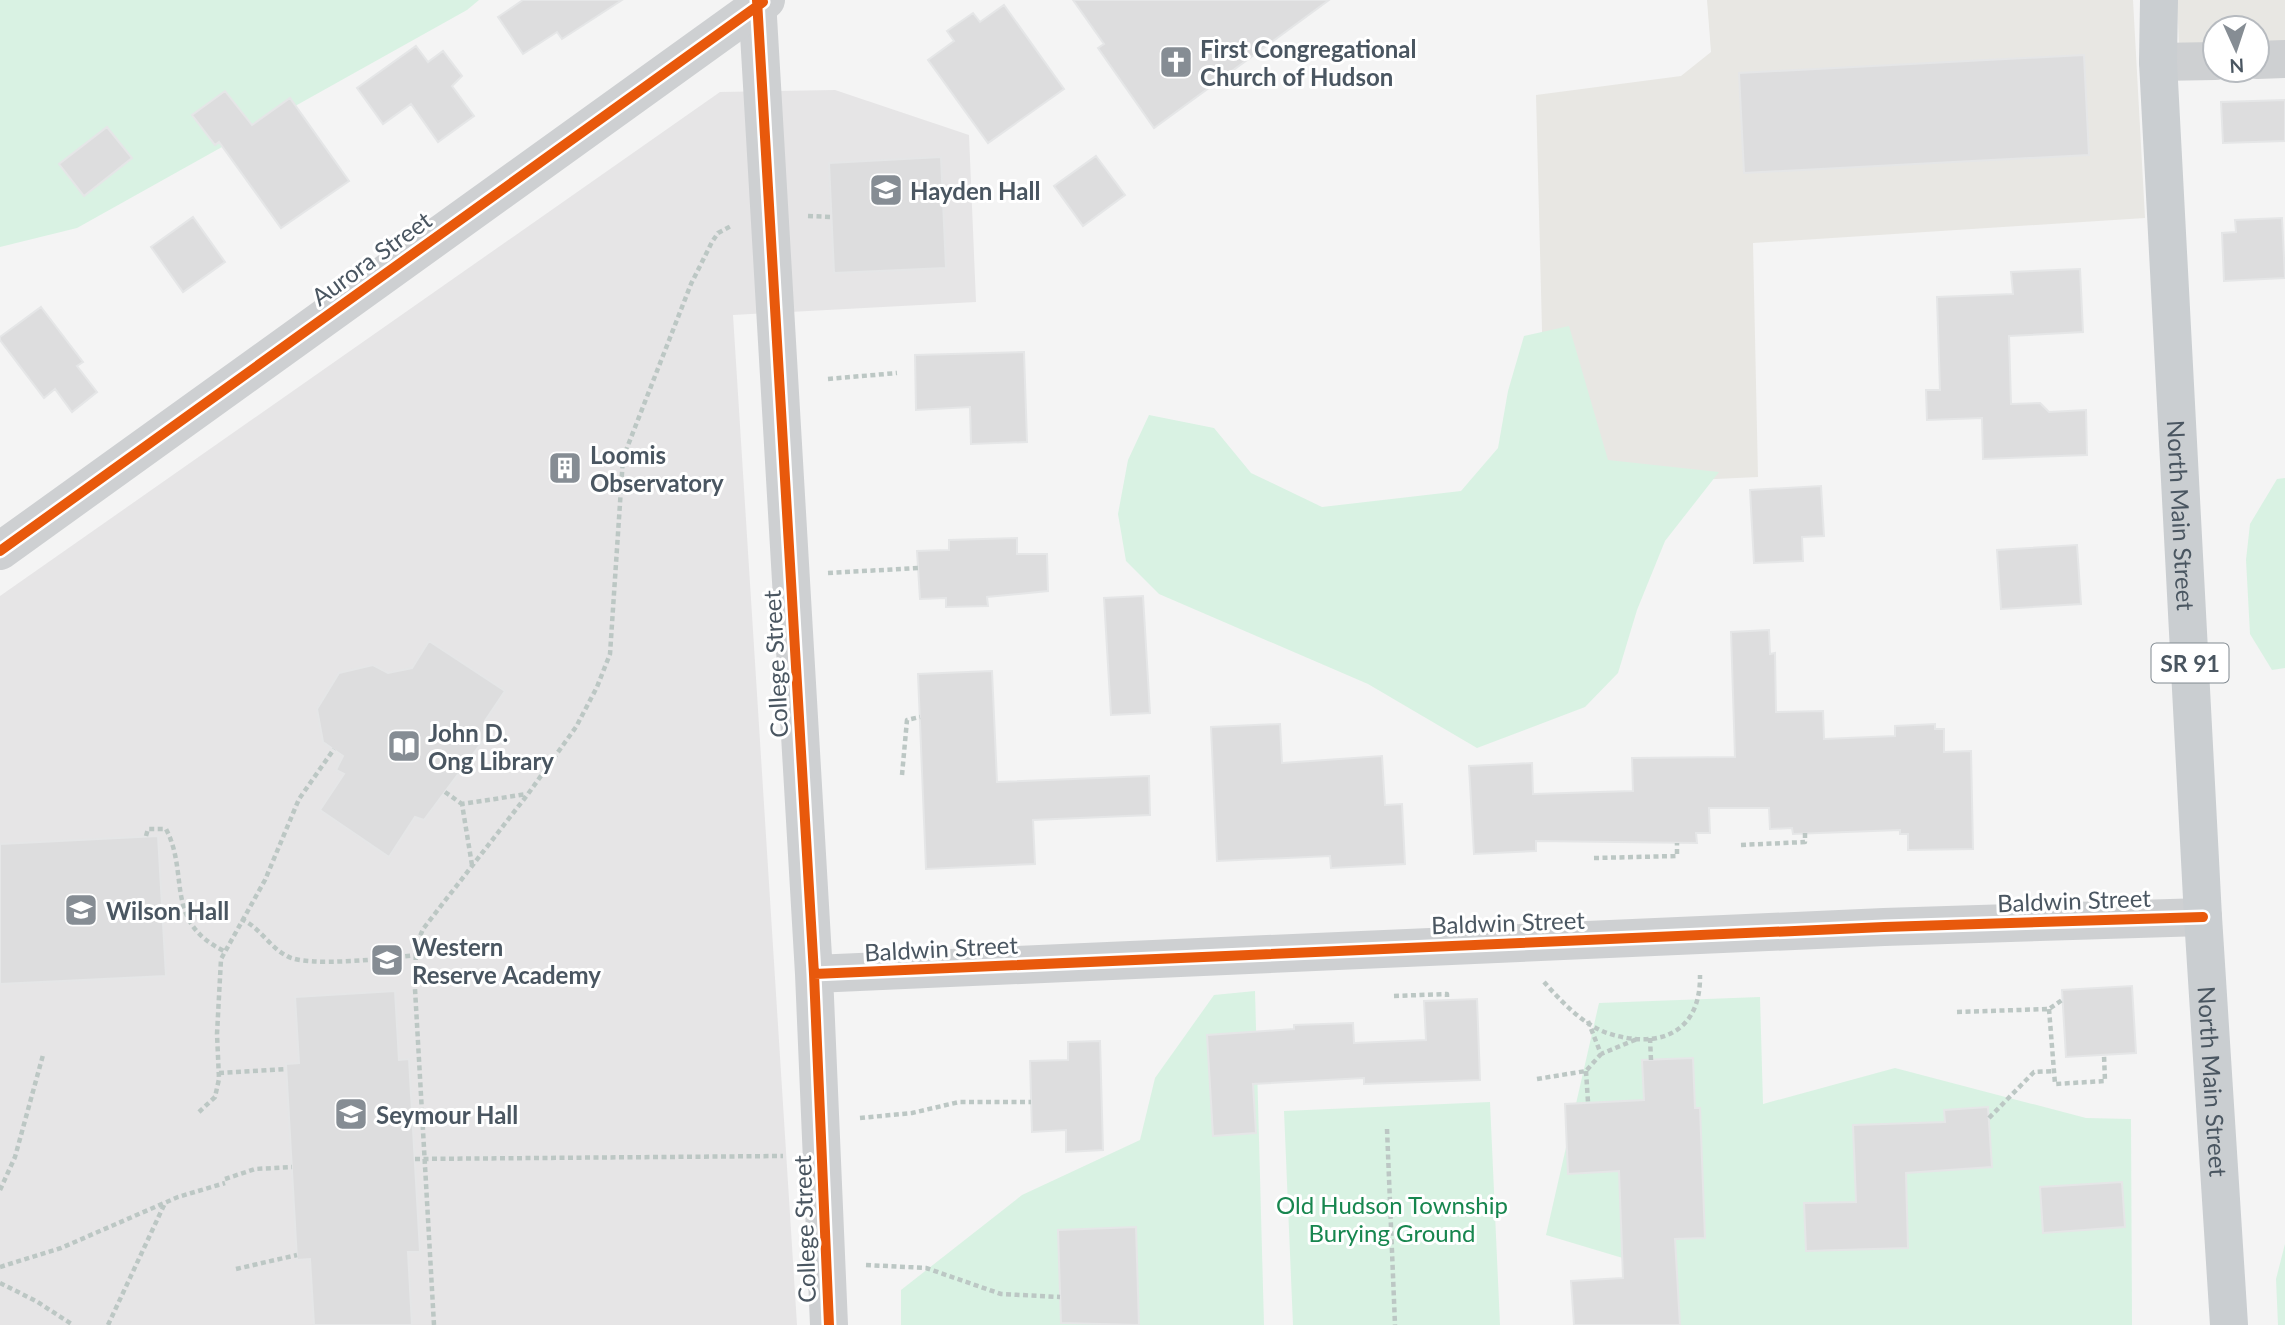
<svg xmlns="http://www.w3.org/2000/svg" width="2285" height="1325" font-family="Lato,sans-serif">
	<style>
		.commercial { fill: #e8e7e3 }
		.education { fill: #e6e5e6 }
		.green { fill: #d9f2e3 }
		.building { fill: #ddddde; stroke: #e5e6e7; stroke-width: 2 }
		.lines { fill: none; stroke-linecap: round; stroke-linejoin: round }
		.path { stroke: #bcc7c4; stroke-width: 4.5; stroke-dasharray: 5 3.5; stroke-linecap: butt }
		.minor { stroke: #ced0d2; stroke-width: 38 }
		.tertiary { stroke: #ced0d2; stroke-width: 38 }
		.primary { stroke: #caced1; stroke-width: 38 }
		.cycleway-casing { stroke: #fff; stroke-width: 15 }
		.cycleway { stroke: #e8590c; stroke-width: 10 }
		.labels { text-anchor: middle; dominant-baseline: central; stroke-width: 6; stroke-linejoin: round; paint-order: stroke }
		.shield { fill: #fff; stroke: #808990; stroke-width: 2 }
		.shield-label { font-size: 23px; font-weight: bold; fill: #4a5661 }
		.poi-label { font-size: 24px; font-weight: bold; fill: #4a5661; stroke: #fff; text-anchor: start }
		.street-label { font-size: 24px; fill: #4a5661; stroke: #fff }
		.park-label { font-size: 24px; fill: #17864f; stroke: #fff }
	</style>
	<rect width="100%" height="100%" fill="#f4f4f4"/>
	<!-- commercial -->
	<path class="commercial" d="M1707,0H2133L2145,218L1753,243L1758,477L1546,487L1536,95L1681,76L1711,52Z
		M2177,0H2285V41L2257,43V28H2215V45L2179,46Z"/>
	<!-- education -->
	<path class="education" d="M835,90L969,135L976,302L733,315L797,1325H0V596L720,92Z"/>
	<!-- green -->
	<path class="green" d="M0,0H479L467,10L77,228L0,247Z
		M1569,326L1608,460L1719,472L1665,541L1637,610L1618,673L1585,707L1477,748L1368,684L1159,594L1126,561L1118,514L1128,460L1149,415L1214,428L1251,473L1322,507L1461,491L1498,448L1508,391L1524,336Z
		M2285,478V668L2272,670L2250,634L2246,560L2250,524L2277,479Z
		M1255,991L1264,1325H901V1290L1022,1195L1140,1140L1155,1078L1214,995Z
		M1760,997L1763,1104L1895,1068L2086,1118L2131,1119L2132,1325H1679L1676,1274L1546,1235L1599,1003Z
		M1490,1102L1500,1325H1293L1284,1111Z
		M2285,1244V1325H2278L2276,1279Z"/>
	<!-- building -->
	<path class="building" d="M523,0H622L562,39L557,32L523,54L498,17Z
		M1073,0H1329L1154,128L1098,48L1104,44Z
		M1004,5L1064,89L988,143L928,60L954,41L947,31L973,13L980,22Z
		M416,46L428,62L443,51L462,76L452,86L474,116L438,142L411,104L383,124L357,88Z
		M2084,55L2089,155L1744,173L1739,73Z
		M225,91L252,125L290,98L349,181L281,228L219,142L215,145L192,115Z
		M2285,100V141L2223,143L2221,102Z
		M107,127L132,158L84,196L59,164Z
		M1096,156L1125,195L1083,226L1054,186Z
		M941,157L946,268L834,273L829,163Z
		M193,217L225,262L183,292L151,247Z
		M2282,218L2285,278L2224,281L2222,233L2236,232L2235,220Z
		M2080,269L2083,332L2009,336L2011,404L2040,403L2049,412L2086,410L2087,455L1983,459L1982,418L1927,420L1926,390H1940L1937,297L2013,294L2011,272Z
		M41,307L83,362L77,366L97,392L72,412L55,389L44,398L0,340V337Z
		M1024,352L1027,442L971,444L970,407L916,410L915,355Z
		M1821,486L1824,536L1802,537L1803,561L1754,563L1750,490Z
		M1017,538V554H1047L1048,591L987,597L988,606L946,607V598L920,599L917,551L949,550V540Z
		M2077,545L2081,604L2001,609L1997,550Z
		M1143,596L1150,713L1111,715L1104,598Z
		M1769,630L1770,654L1775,653L1776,712L1823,711L1824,739L1895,736V726L1935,724V729H1944V752L1971,751L1973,849L1908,850V834H1900V830L1793,834L1792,828L1770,829L1769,808H1709L1710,833H1696L1697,843L1536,841V851L1474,854L1469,766L1532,763L1533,794L1633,791L1632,758L1735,757L1731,632Z
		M429,641L505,691L485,721L494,726L424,820L415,817L389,857L320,810L344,774L336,770L343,756L323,742L317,709L339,673L373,665L388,673L412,668Z
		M992,671L997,782L1149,776L1150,815L1033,820L1035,864L926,869L918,674Z
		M1280,724L1282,763L1382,756L1385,805L1402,804L1405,864L1331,868L1330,856L1217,861L1211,727Z
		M158,836L166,976L0,984V844Z
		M2132,986L2136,1053L2066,1057L2062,990Z
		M395,991L399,1060L409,1059L420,1252H408L412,1325H314L310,1259L297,1260L286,1064L299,1063L295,997Z
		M1477,999L1480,1080L1364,1084V1078L1253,1084L1256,1133L1213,1136L1207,1035L1294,1029V1025L1353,1023L1354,1043L1426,1040L1424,1001Z
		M1100,1041L1103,1150L1066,1152V1130L1032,1132L1030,1061L1068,1060V1042Z
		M1693,1058L1695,1108H1700L1705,1238L1675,1239L1680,1325H1574L1571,1281L1623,1278L1619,1171L1568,1174L1565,1104L1644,1100L1642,1060Z
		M1988,1107L1992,1167L1906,1173L1908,1248L1806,1251L1804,1203L1856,1202L1853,1125L1945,1122L1944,1110Z
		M2122,1182L2125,1227L2043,1233L2040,1187Z
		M1136,1227L1139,1325L1061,1323L1058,1230Z"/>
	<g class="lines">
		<!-- path -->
		<path class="path" d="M808,216L832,217
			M828,379L897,373
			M828,573L918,568
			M902,775L907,720L920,717
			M445,792L462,804
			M146,836L148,829H166C190,875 163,921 224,951
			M1741,845L1805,842V833
			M1594,858L1677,856V843
			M472,865L462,804L527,794
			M241,919C260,927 269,947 287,956C307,968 390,958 416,955
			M1544,982C1561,1001 1582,1024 1607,1033C1659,1050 1701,1033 1700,975
			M1394,996L1447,994V1000
			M2049,1009L2055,1084L2105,1081L2104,1055
			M1957,1012L2049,1009L2062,1000
			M1588,1021L1601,1054L1637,1039
			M1650,1038L1651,1060
			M1586,1071L1588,1102
			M219,1073L286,1069
			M1537,1079L1586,1071L1601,1054
			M199,1112L215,1097L219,1079L217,1034L221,959L265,880L299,799L334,749
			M860,1118L912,1113L959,1102H1031
			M1989,1118L2034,1072L2054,1071
			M1387,1129L1395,1325
			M415,1159L783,1156
			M225,1179L255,1169L292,1167
			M0,1190L15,1157L43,1055
			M866,1265L926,1268L1001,1294L1060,1297
			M0,1267L61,1248L178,1197L225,1183
			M236,1269L297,1255
			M0,1283L36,1301L73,1325
			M108,1325L165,1203
			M434,1325L415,989L416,946L423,929L528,794L576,727L597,687L610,654L623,458L691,284L712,242L718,233L731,226"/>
		<!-- minor -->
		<path class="minor" d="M757,0L814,974L829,1325
			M2257,60L2285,59
			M2158,62L2215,61
			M814,974L1884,927L2203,917"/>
		<!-- tertiary -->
		<path class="tertiary" d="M0,551L766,0"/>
		<!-- primary -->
		<path class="primary" id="s1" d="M2159,0L2158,62L2203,917L2229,1325"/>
		<defs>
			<path id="cycleway" d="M757,0L814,974L829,1325
				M0,551L763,2
				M814,974L1884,927L2203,917"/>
		</defs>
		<!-- cycleway casing -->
		<use href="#cycleway" class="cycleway-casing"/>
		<!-- cycleway -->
		<use href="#cycleway" class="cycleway"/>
	</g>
	<!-- icons -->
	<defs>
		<symbol id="church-square" viewBox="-11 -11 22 22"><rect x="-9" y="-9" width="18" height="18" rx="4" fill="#868d94" stroke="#fff"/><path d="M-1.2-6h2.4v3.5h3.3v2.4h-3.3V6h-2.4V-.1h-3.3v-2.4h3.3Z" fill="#fff"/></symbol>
		<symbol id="school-square" viewBox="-11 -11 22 22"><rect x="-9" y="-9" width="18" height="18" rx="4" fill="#868d94" stroke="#fff"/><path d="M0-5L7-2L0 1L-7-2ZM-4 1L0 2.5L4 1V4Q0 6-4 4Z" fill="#fff"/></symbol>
		<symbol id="building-square" viewBox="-11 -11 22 22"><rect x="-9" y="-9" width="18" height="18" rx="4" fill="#868d94" stroke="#fff"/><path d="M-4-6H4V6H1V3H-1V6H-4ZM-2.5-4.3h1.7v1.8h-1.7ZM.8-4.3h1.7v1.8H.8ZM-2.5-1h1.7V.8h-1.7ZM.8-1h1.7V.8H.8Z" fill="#fff"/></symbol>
		<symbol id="library-square" viewBox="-11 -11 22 22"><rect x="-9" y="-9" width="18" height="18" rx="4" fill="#868d94" stroke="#fff"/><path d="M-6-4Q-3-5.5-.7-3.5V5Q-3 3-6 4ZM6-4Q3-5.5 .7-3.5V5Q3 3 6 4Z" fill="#fff"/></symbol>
		<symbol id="university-square" viewBox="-11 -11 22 22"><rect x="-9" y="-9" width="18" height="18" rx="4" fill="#868d94" stroke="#fff"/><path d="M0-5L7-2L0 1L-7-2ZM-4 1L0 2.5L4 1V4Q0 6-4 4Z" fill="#fff"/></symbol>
	</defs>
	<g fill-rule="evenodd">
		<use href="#church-square" x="1157" y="43" width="38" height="38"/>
		<use href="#school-square" x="867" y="171" width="38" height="38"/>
		<use href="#building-square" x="546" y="449" width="38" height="38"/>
		<use href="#library-square" x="385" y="727" width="38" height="38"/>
		<use href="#school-square" x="62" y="891" width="38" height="38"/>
		<use href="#university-square" x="368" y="941" width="38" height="38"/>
		<use href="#school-square" x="332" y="1095" width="38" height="38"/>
	</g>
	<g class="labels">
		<!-- shield labels -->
		<rect class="shield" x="2151.5" y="643.5" width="77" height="39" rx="5"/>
		<g class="shield-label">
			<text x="2190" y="663">SR 91</text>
		</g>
		<!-- poi labels -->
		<g class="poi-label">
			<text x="1200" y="48">First Congregational<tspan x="1200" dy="28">Church of Hudson</tspan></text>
			<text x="910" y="190">Hayden Hall</text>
			<text x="590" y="454">Loomis<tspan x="590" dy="28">Observatory</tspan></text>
			<text x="428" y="732">John D.<tspan x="428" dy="28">Ong Library</tspan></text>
			<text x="106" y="910">Wilson Hall</text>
			<text x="412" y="946">Western<tspan x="412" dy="28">Reserve Academy</tspan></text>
			<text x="376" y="1114">Seymour Hall</text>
		</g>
		<!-- street labels -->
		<g class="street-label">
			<text transform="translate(371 258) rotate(-36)">Aurora Street</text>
			<text stroke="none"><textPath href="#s1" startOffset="516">North Main Street</textPath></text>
			<text transform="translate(775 664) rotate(-93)">College Street</text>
			<text transform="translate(2074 900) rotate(-2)">Baldwin Street</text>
			<text transform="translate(1508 922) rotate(-2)">Baldwin Street</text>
			<text transform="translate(941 948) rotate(-3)">Baldwin Street</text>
			<text stroke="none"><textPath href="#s1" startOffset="1083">North Main Street</textPath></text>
			<text transform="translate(804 1229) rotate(-92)">College Street</text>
		</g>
		<!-- park labels -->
		<g class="park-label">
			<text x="1392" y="1204">Old Hudson Township<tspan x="1392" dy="28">Burying Ground</tspan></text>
		</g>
	</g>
	<!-- north arrow -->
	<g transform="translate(2236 49) rotate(177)"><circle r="33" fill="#ffffff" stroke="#b7bbc0" stroke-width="2"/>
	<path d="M0-5L12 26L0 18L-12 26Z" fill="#868d94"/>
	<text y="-10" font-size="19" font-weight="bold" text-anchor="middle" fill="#4a5661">N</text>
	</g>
</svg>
